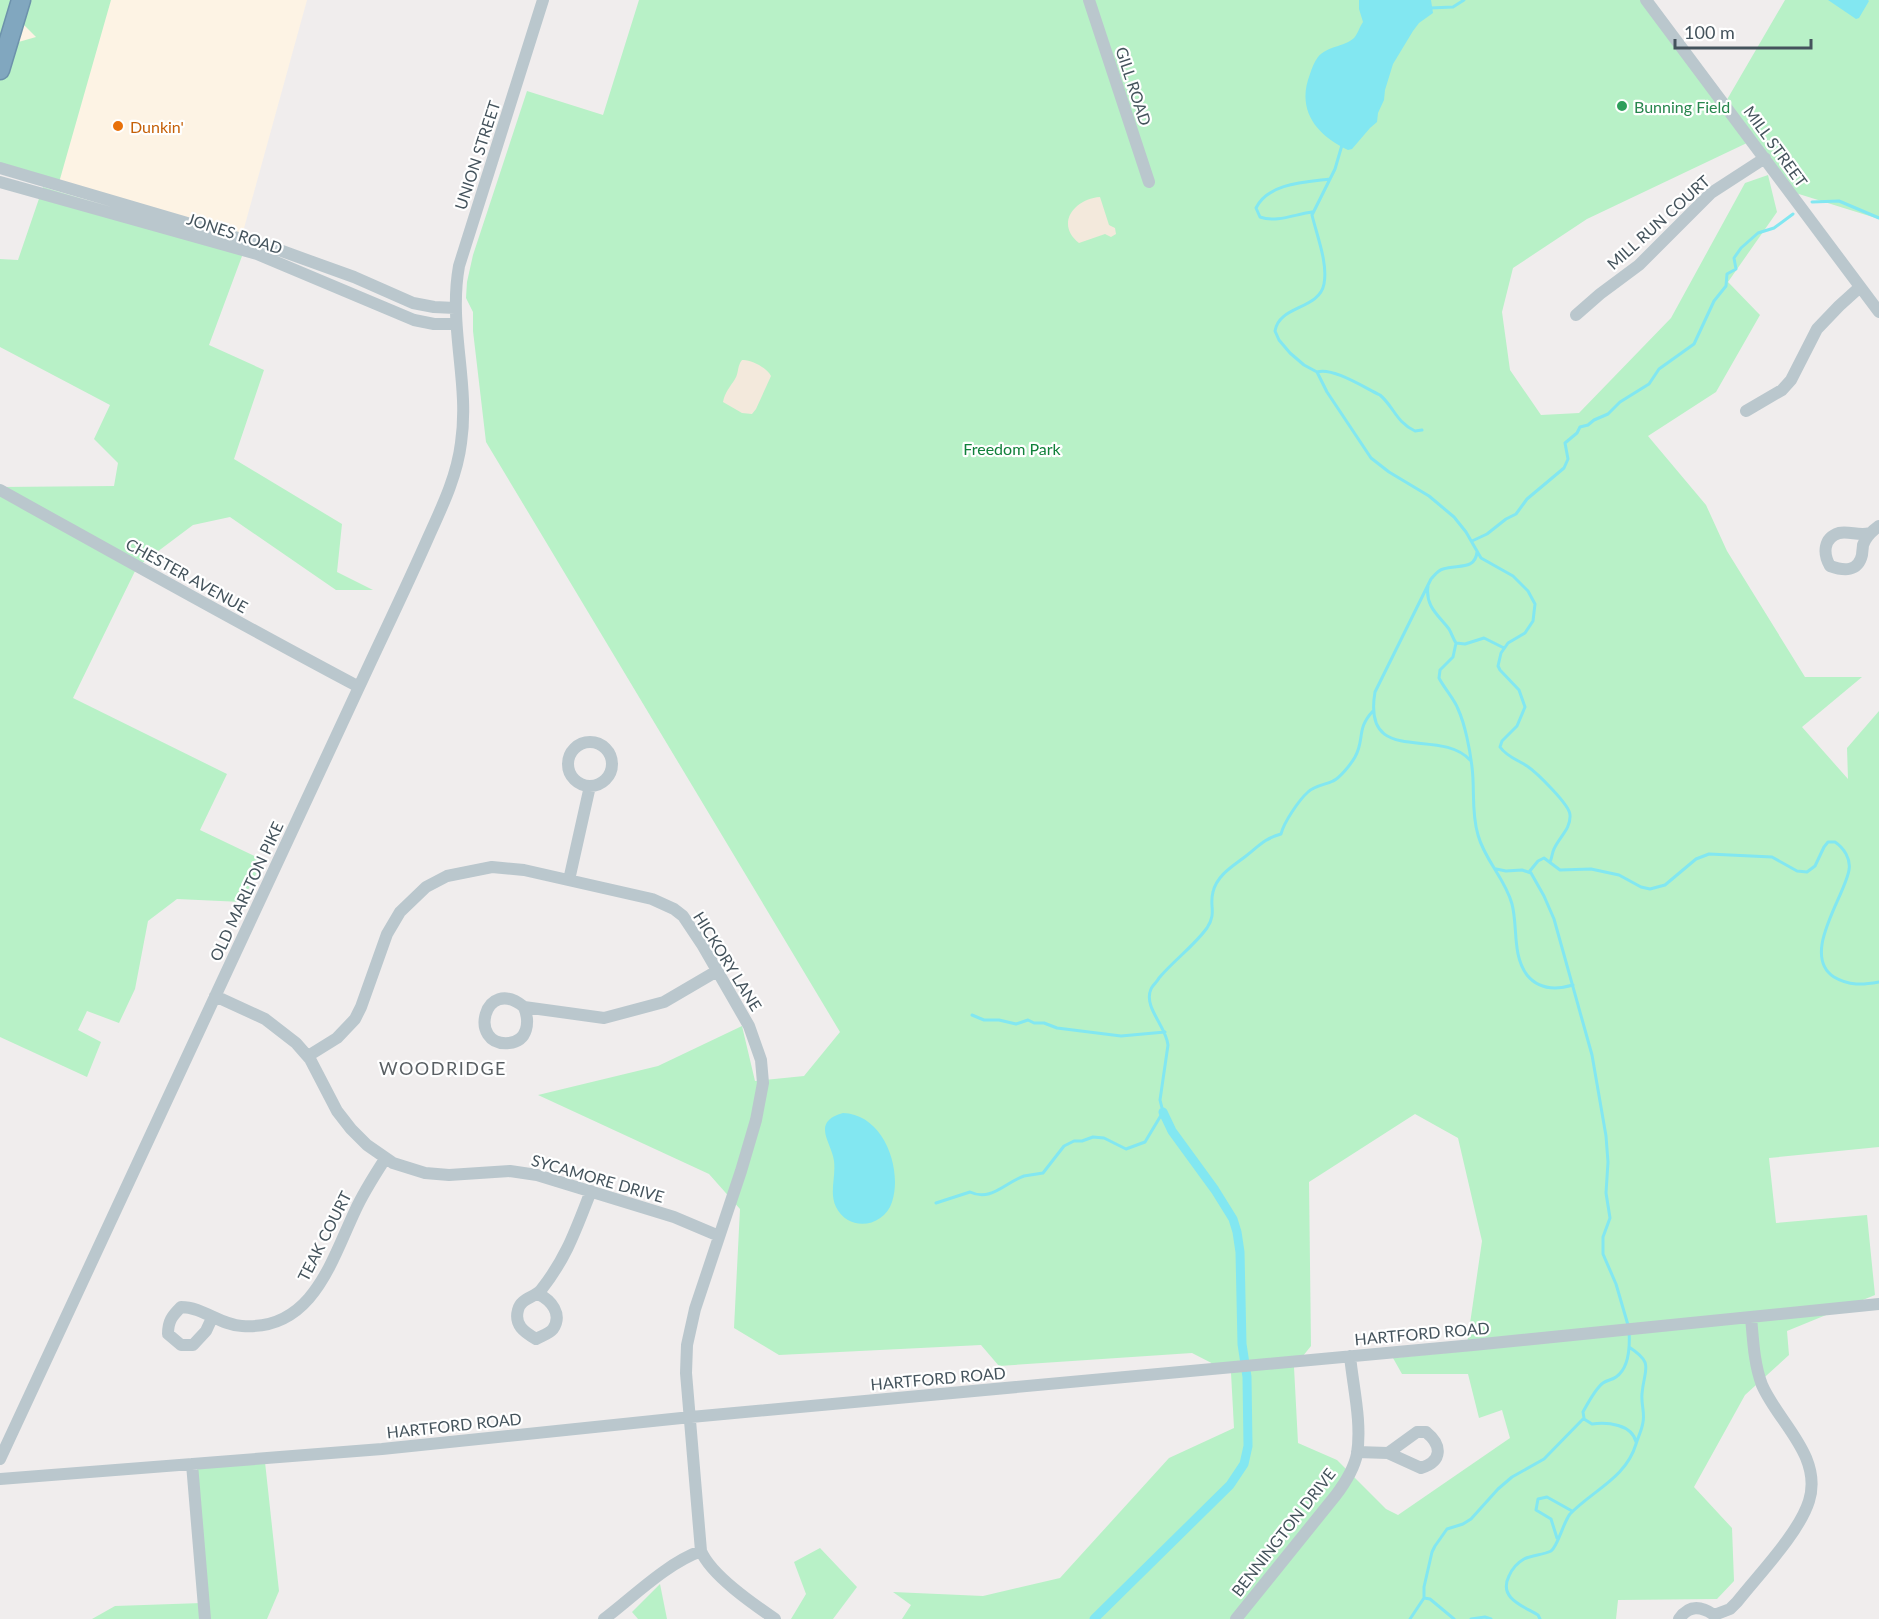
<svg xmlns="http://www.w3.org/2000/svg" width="1879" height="1619" font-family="Lato,sans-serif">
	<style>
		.commercial { fill: #fdf3e4 }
		.green { fill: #b8f1c7; fill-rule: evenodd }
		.sand { fill: #f3e9dc }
		.water { fill: #82e7f1 }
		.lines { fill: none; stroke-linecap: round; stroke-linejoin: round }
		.stream { stroke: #82e7f1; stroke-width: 3 }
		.canal { stroke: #82e7f1; stroke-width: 9 }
		.highway-casing { stroke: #6d92ab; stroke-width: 21 }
		.minor { stroke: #bac7cd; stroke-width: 12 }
		.highway { stroke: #81a7bf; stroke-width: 18 }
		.leisure-dot { fill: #2e9e5b; stroke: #fff; stroke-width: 2 }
		.food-dot { fill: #e8710a; stroke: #fff; stroke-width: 2 }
		.labels { text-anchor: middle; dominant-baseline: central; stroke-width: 4.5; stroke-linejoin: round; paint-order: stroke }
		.street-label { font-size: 16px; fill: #44535c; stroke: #fff }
		.leisure-label { font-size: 16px; fill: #27864d; stroke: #fff; text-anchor: start }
		.food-label { font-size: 16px; fill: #c56008; stroke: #fff; text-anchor: start }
		.park-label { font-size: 16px; fill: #11813b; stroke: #fff }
		.neighbourhood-label { font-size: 18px; letter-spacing: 1.5px; fill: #595f63; stroke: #fff }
	</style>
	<rect width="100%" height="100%" fill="#f0eded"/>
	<!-- commercial -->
	<path class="commercial" d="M0,0H307L241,239L58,186Z"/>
	<!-- green -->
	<path class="green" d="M0,0H111L58,186L0,168ZM16,17L36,37L8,45Z
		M639,0H1643L1725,103L1785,0H1879V219L1786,190L1749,142L1587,219L1513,268L1502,312L1510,370L1541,415L1579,413L1671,318L1745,183L1768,175L1777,212L1728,282L1760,315L1716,392L1648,436L1706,505L1727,551L1805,677H1862L1802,727L1848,779L1847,748L1879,711V1147L1769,1158L1776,1223L1867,1215L1875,1295L1787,1331L1789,1355L1745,1395L1694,1487L1732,1528L1734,1581L1717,1599L1618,1600L1616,1619H902L911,1605L893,1592L983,1596L1060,1578L1169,1458L1234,1428L1231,1373L1192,1353L999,1366L981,1345L779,1355L734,1328L740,1209L709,1174L538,1095L658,1066L742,1026L755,1081L804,1076L840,1032L486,442L473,331V312L466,298L467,282L473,255L527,91L603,115ZM1415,1114L1458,1138L1482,1241L1466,1351L1393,1358L1402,1374H1468L1479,1418L1502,1410L1510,1438L1398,1515L1386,1509L1337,1460L1298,1443L1294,1367L1311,1346L1309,1182Z
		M43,187L245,248L209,345L264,370L234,459L342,524L337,572L373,590H336L230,517L193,525L137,567L73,698L227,774L200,830L263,860L242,902L177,899L148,921L135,989L119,1023L87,1011L78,1030L101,1042L87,1077L0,1037V487L114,486L118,463L94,439L110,405L0,347V259L18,260Z
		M265,1462L279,1591L267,1619H92L115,1606L202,1603L197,1466Z
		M820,1548L857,1587L833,1619H791L806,1594L794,1562Z
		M660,1584L667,1619H638L632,1612Z"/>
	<!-- sand -->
	<path class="sand" d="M1100,197L1109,225L1115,228L1116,234L1111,237L1105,234L1079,243C1055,224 1074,199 1100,197Z
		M742,360C751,359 767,368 771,376L756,409L752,414L742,413L723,402C725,392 730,387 735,379C739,373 737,366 742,360Z"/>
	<!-- water -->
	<path class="water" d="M1359,0H1431L1433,13L1419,23L1413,31L1393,64L1385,90L1384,100L1378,113L1377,122L1370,128L1352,149L1348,150C1316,135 1296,110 1310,74C1312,68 1314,62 1318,57C1327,46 1344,47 1354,38C1357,35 1360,26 1363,22L1359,9Z
		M1828,0H1868L1869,1L1859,18L1856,19Z
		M843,1113C883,1114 903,1168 892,1202C884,1227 849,1233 836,1207C829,1193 836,1177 834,1161C832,1143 810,1122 843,1113Z"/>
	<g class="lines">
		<!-- stream -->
		<path class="stream" d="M1430,8L1453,7L1464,0
			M1342,145L1335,169L1312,215C1317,236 1328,263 1324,284C1319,310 1279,305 1275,331L1279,340L1290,353L1304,365L1317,372L1327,392L1371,458L1389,472L1429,496L1454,517L1466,532L1481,558L1513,576L1528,591L1535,604L1533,621L1525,633L1508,643L1501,653L1498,666L1500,670L1519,690L1525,707L1517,726L1502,741L1500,747C1507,757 1518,760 1527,766C1536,772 1570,805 1570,815C1571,829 1559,837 1554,849C1552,853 1552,858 1550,862
			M1812,202L1839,201L1879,218
			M1312,212C1296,214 1276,223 1260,217L1256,208C1268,183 1306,182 1330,179
			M1317,372C1333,367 1365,388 1380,395C1394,407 1396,422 1415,431L1422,430
			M1472,541L1487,534L1506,519L1516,514L1527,499L1564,468L1568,459L1565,443L1577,433L1580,427L1588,425L1594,420L1608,414L1620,402L1649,384L1659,369L1694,344L1714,301L1726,286L1727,274L1736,269L1734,258L1741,248L1758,233L1774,228L1793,214
			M1428,586C1425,606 1438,615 1449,629C1452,634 1453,639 1456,643L1453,657L1440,670L1439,678C1444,688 1455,700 1458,709C1465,724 1470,750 1472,767C1475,790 1471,812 1478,835C1485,861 1505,878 1512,904C1518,927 1512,955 1527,975C1539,990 1556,990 1573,985
			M1456,643L1465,644L1484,638L1504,648
			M1470,760C1439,726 1362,768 1375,692L1431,579C1435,575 1438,570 1443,569C1457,564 1475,571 1477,552
			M1496,869L1506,871L1522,870L1531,873L1544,896L1554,919L1592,1055L1606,1136L1608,1162L1606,1193L1610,1218L1603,1237V1254L1616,1284L1628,1325
			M1529,872L1538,861L1544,858L1560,870L1591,869L1619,875L1641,887L1650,889L1665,885L1696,859L1709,854L1772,857L1797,871L1807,872L1815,866L1824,847L1828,842H1835C1844,848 1851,859 1849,870C1845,896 1800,955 1834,977C1849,986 1863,985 1879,982
			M972,1015L984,1020H999L1016,1024L1028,1020L1034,1023H1044L1057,1028L1121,1036L1165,1032
			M936,1203L970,1192C991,1202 1004,1183 1024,1176C1030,1175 1037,1174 1043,1173L1064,1146L1074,1141H1082L1093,1137L1104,1138L1126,1149L1145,1142L1163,1112L1160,1100L1168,1045C1166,1026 1143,1007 1151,989C1152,986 1157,982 1159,978C1174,960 1193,947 1207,928C1217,913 1209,906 1213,892C1217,875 1233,866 1246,856C1260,845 1264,839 1281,834C1284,822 1299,800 1308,792C1315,785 1325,785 1333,781C1340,778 1351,764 1355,757C1365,739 1356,729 1373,711
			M1584,1419L1592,1424C1607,1422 1632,1424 1636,1442
			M1557,1538L1551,1519L1536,1510L1538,1499L1547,1497L1572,1511
			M1424,1598L1430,1599L1454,1619
			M1410,1619L1424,1598V1587L1432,1552L1435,1546L1447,1529L1463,1524L1471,1519L1498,1489L1512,1477L1544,1459L1584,1418L1583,1412C1588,1403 1595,1389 1603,1383C1607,1380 1612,1380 1616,1377C1629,1368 1630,1346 1629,1331
			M1471,1619L1485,1617L1491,1619
			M1540,1619L1538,1615C1523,1606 1498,1598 1509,1576C1512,1569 1517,1563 1524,1559C1532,1555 1543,1555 1551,1551C1558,1546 1563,1523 1570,1514C1593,1490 1626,1478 1636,1444C1638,1437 1642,1430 1643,1422C1645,1413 1641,1404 1642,1394C1644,1368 1655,1364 1629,1347"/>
		<!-- canal -->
		<path class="canal" d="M1094,1619L1230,1485L1244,1464L1248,1446L1247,1377L1242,1344L1240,1252L1237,1232L1233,1219L1215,1190L1172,1131L1163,1112"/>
		<defs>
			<path id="highway" d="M0,70L21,0"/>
		</defs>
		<!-- highway casing -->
		<use href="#highway" class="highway-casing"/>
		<!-- minor -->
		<path class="minor" d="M1089,0L1149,182
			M1646,0L1879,312
			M0,168L282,251L354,277L413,303L434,307L455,308
			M0,182L257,254L414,320L434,324H455
			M1576,315L1600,294L1639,265L1711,193L1765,158
			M1746,411L1782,390L1791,380L1817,329L1839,306L1860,287
			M0,490C119,556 238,623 359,687
			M1870,533C1860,536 1849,531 1839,533C1823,538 1823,554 1830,566C1844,571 1858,572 1862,555C1862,554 1863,546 1863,545C1866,536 1872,531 1879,526
			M568 764a22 22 0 1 1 44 0a22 22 0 1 1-44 0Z
			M569,880L590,786
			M215,996L265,1019L296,1043L310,1059L337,1111L351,1129L367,1145L393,1163L425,1173L449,1175L510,1171L537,1175L674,1217L719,1236
			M524,1007C530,1022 528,1041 509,1043C467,1047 484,974 524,1007L604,1018L664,1002L717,971
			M308,1056L337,1038L355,1019L361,1007L387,934L400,912L426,887L447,876L492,867L524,870L652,899L674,909L683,916L703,946L749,1026L761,1060L763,1083L756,1120L741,1171L695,1309L687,1345L686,1373L701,1551C711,1575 753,1604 775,1619
			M538,1294C551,1300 563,1314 553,1329C549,1334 541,1336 536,1339C524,1332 514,1325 518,1310C521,1298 534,1298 541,1290C567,1257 576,1229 591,1191
			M212,1318L206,1331L193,1345H181L168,1334C168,1321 172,1316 181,1307C203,1307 220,1325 242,1326C312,1331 331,1262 355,1211C363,1193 374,1176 385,1159
			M1357,1452L1388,1453L1421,1468C1443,1461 1442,1445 1426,1432H1417L1388,1453
			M0,1459L359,687C382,637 406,588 428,538C442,507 457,476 461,443C470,383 448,327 459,266L543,0
			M192,1464L205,1619
			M0,1479L382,1449L691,1417L1473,1345L1879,1304
			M604,1619C633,1597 667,1563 701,1551
			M1236,1619L1336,1495C1345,1483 1354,1469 1357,1454C1362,1422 1353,1387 1350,1356
			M1679,1619C1689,1605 1701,1606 1714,1615L1730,1609L1737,1602C1759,1574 1799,1533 1809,1501C1823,1456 1778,1422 1762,1385C1754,1364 1753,1339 1751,1317"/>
		<!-- highway -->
		<use href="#highway" class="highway"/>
	</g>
	<!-- markers -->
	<circle class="leisure-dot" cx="1622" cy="106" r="6"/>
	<circle class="food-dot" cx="118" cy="126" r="6"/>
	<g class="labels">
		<!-- street labels -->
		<g class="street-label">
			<text transform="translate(1134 86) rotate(72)">GILL ROAD</text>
			<text transform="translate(1776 146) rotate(54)">MILL STREET</text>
			<text transform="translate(477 155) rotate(-72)">UNION STREET</text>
			<text transform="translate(1658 222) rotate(-42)">MILL RUN COURT</text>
			<text transform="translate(235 233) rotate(18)">JONES ROAD</text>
			<text transform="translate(187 575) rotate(29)">CHESTER AVENUE</text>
			<text transform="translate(246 891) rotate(-65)">OLD MARLTON PIKE</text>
			<text transform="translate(728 961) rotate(58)">HICKORY LANE</text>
			<text transform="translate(598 1178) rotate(16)">SYCAMORE DRIVE</text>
			<text transform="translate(324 1236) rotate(-63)">TEAK COURT</text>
			<text transform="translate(1422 1333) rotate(-5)">HARTFORD ROAD</text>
			<text transform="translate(938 1378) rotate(-5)">HARTFORD ROAD</text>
			<text transform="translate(454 1425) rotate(-6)">HARTFORD ROAD</text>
			<text transform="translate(1283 1532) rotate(-52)">BENNINGTON DRIVE</text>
		</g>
		<!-- leisure labels -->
		<g class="leisure-label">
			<text x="1634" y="106">Bunning Field</text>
		</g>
		<!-- food labels -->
		<g class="food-label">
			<text x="130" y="126">Dunkin'</text>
		</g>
		<!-- park labels -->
		<g class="park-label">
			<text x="1012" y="448">Freedom Park</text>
		</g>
		<!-- neighbourhood labels -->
		<g class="neighbourhood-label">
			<text x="443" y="1068">WOODRIDGE</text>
		</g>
	</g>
	<!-- scale -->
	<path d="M1675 39v9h136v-9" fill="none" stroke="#44535c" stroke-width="3"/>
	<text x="1684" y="39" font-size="18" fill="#44535c" stroke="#ffffff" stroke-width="4.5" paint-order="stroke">100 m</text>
</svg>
